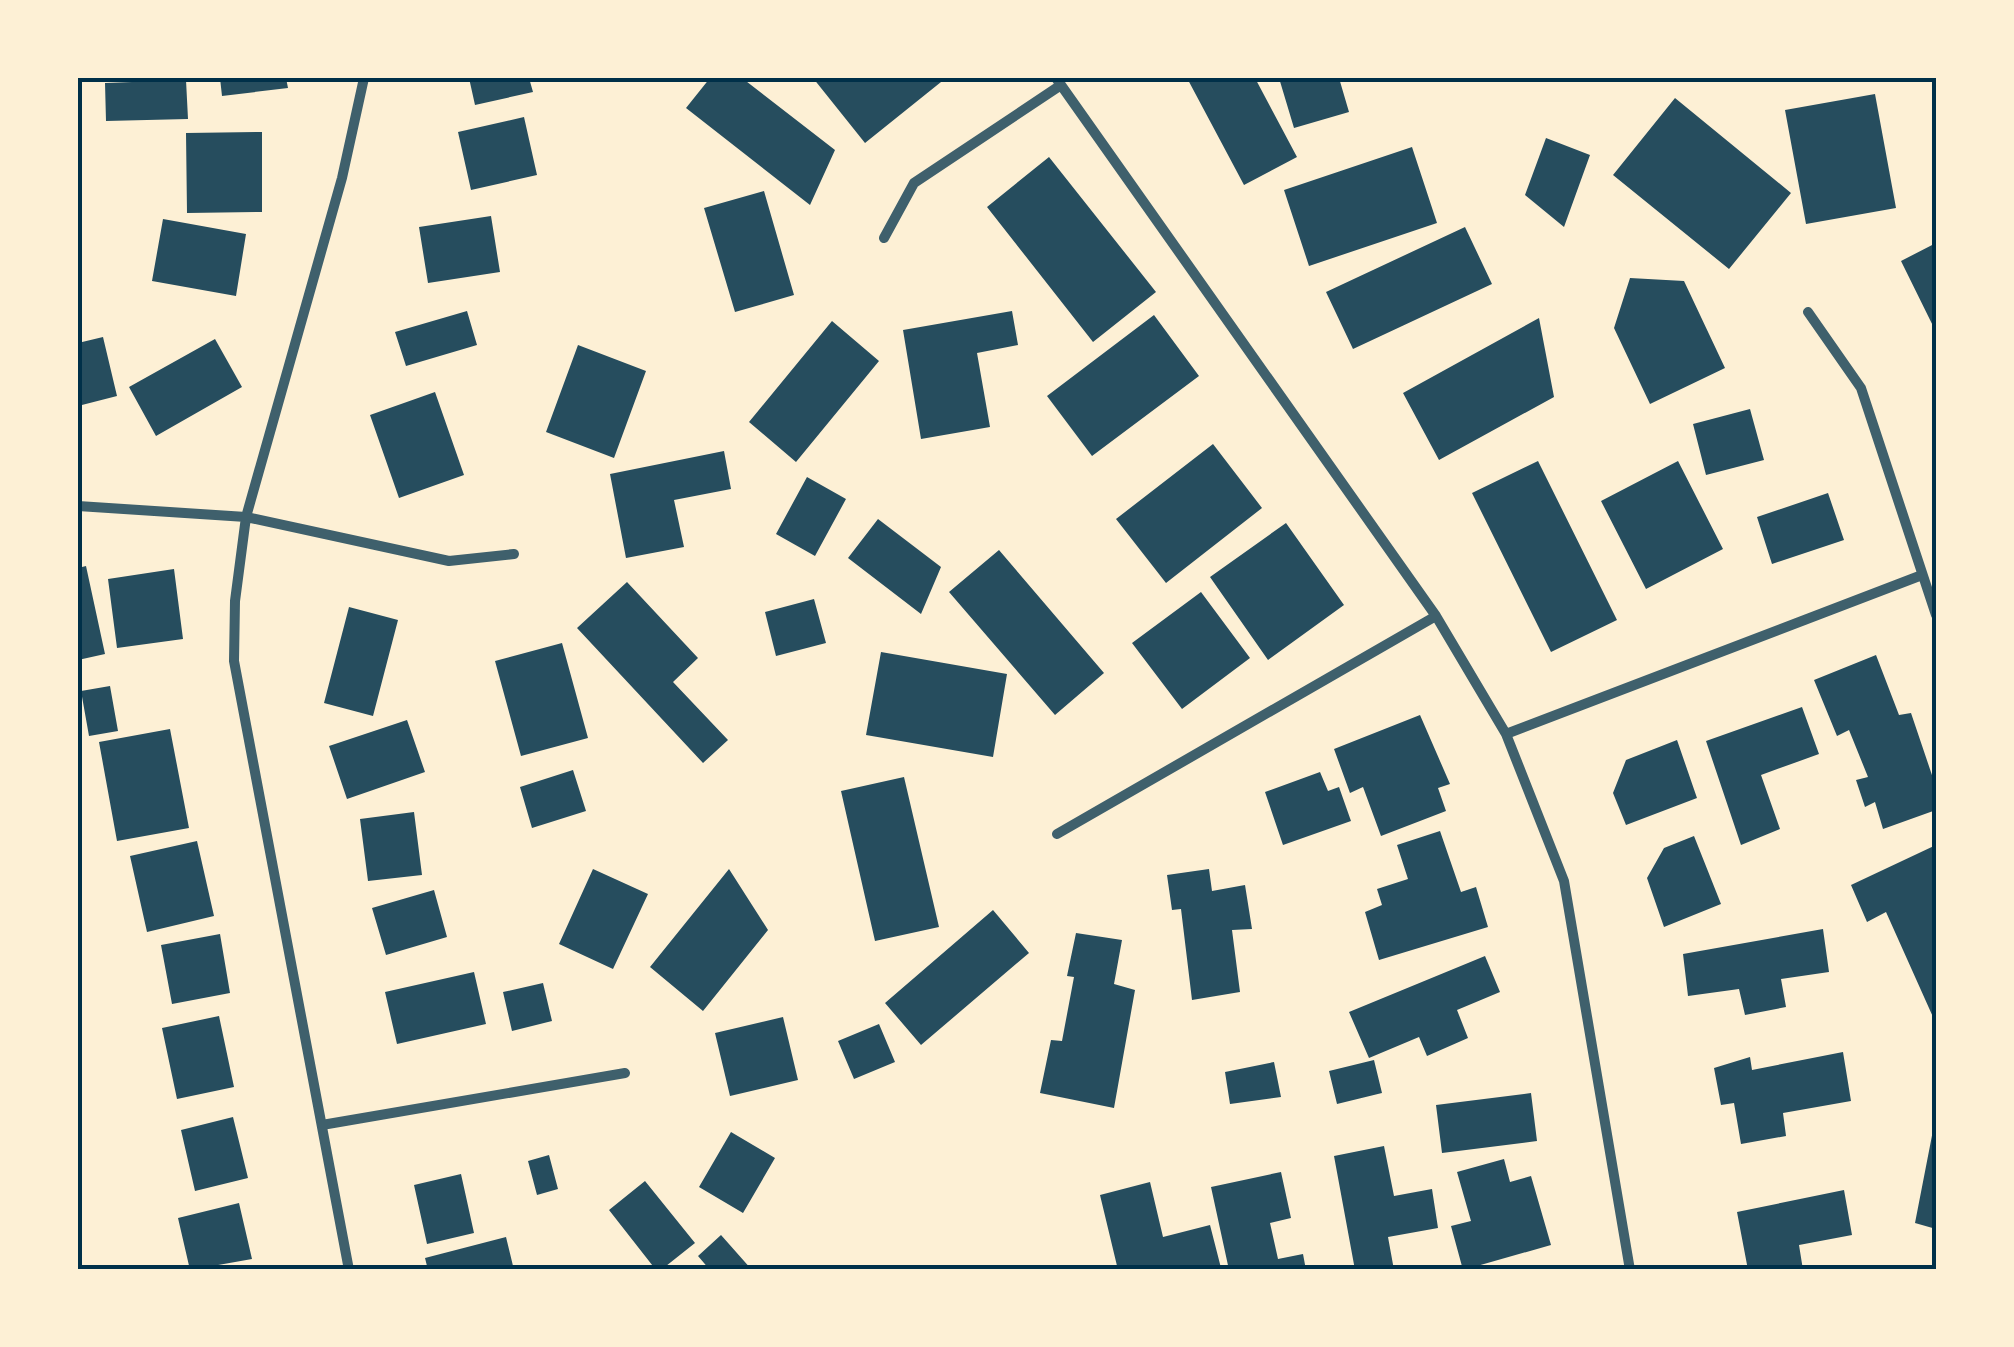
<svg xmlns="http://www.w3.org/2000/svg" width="2014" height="1347" font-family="'DejaVu Sans',sans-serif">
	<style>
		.building { fill: #264d5e }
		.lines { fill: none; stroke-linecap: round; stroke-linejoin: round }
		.minor { stroke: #3f606c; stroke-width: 10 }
		.neatline { fill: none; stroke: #003049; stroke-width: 4 }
	</style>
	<rect width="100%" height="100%" fill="#fdf0d5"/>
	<!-- building -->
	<path class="building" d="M220,78H286L288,88L222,96Z
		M469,78H529L533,92L475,105Z
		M710,78H742L835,150L810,205L686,108Z
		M813,78H946L865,143Z
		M1187,78H1255L1297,157L1244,185Z
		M1279,78H1339L1349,112L1294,128Z
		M186,80L188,119L106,121L105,83Z
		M1875,94L1896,208L1806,224L1785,110Z
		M1675,98L1791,193L1729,269L1613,175Z
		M524,117L537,175L471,190L458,132Z
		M262,132V212L187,213L186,133Z
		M1546,138L1590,155L1564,227L1525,195Z
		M1412,147L1437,223L1309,266L1284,190Z
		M1049,157L1156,292L1093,342L987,207Z
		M764,191L794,295L735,312L704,208Z
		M491,216L500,272L428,283L419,227Z
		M163,219L246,234L236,296L152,281Z
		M1465,227L1492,284L1353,349L1326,292Z
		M1936,243V332L1901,261Z
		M1630,278L1684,281L1725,368L1650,404L1614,328Z
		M467,311L477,345L406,366L395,332Z
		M1012,311L1018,345L977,353L990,427L921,439L903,330Z
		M1154,315L1199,376L1092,456L1047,396Z
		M1539,318L1554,397L1439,460L1403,393Z
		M832,321L879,361L796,462L749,422Z
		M103,337L117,396L78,406V343Z
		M215,339L242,387L156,436L129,387Z
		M578,345L646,371L614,458L546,432Z
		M435,392L464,475L399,498L370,415Z
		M1750,409L1764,460L1706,475L1693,424Z
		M1213,444L1262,508L1166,583L1116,519Z
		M724,451L731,489L674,500L684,547L626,558L610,474Z
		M1538,461L1617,620L1551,652L1472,493Z
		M1678,461L1723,549L1646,589L1601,501Z
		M807,477L846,499L815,556L776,534Z
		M1828,493L1844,540L1772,564L1757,517Z
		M878,519L941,567L921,614L848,558Z
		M1286,523L1344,605L1268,660L1210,577Z
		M999,550L1104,673L1055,715L949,592Z
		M86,566L105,654L78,660V568Z
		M174,569L183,639L117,648L108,579Z
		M627,582L698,658L673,682L728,740L703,763L577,628Z
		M1201,592L1250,658L1182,709L1132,643Z
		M814,599L826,643L776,656L765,612Z
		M349,607L398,620L373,716L324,703Z
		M562,643L588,738L521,756L495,661Z
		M881,652L1007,674L993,757L866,735Z
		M1876,655L1899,715L1911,713L1936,787V810L1883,829L1875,802L1865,807L1856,780L1868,777L1849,730L1837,736L1814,680Z
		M110,686L118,731L89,736L81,691Z
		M1802,707L1819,754L1761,775L1780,829L1741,845L1706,741Z
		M1420,715L1450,784L1438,788L1446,811L1381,836L1363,787L1350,793L1334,749Z
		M407,720L425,772L347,799L329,746Z
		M170,729L189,828L117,841L99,742Z
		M1677,740L1697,798L1626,825L1613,793L1626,760Z
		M573,770L586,811L532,828L520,787Z
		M1320,772L1328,791L1339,787L1351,821L1283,845L1265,792Z
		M904,777L939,927L875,941L841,791Z
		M414,812L422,875L368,881L360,819Z
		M1440,831L1461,892L1476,887L1488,927L1379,960L1365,912L1382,905L1377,889L1408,879L1397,845Z
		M1694,836L1721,904L1664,927L1647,878L1664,848Z
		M197,841L214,916L147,932L130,856Z
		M1936,845V1015L1933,1017L1886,912L1867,922L1851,885Z
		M593,869L648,894L613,969L559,944Z
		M729,869L768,930L703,1011L650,967Z
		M1209,869L1212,891L1245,885L1252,929L1232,930L1240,992L1192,1000L1181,909L1172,910L1167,875Z
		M434,890L447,937L386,955L372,908Z
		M993,910L1029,953L921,1045L885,1003Z
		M1823,929L1829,972L1781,979L1786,1007L1745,1015L1739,989L1688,996L1683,954Z
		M1076,933L1122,940L1114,984L1135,990L1114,1108L1040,1093L1051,1040L1062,1041L1074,977L1067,976Z
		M220,934L230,993L172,1004L161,945Z
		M1485,956L1500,992L1457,1010L1468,1038L1427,1056L1419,1037L1369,1058L1349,1012Z
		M474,972L486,1024L397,1044L385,992Z
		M543,983L552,1021L512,1031L503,992Z
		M219,1016L234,1087L177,1099L162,1028Z
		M783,1017L798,1080L730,1096L715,1033Z
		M879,1024L895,1062L854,1079L838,1041Z
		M1843,1052L1851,1101L1783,1113L1786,1136L1741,1144L1734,1103L1721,1105L1714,1068L1750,1057L1752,1070Z
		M1374,1060L1382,1093L1337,1104L1329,1071Z
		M1274,1062L1281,1097L1230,1104L1225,1072Z
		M1531,1093L1537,1141L1442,1153L1436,1105Z
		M233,1117L248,1178L195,1191L181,1130Z
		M1935,1120L1936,1121V1229L1915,1223Z
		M731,1132L775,1158L743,1213L699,1187Z
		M1384,1146L1394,1196L1432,1189L1438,1228L1388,1237L1394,1270H1355L1334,1156Z
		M549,1155L558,1189L537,1195L528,1161Z
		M1504,1159L1510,1182L1531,1176L1551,1245L1463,1270L1451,1226L1471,1221L1457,1172Z
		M1281,1172L1291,1218L1270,1223L1278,1259L1303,1254L1306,1270H1229L1211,1187Z
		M461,1174L474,1233L427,1244L414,1185Z
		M645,1181L695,1243L661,1270H656L609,1210Z
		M1150,1182L1163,1237L1210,1225L1221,1268L1118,1270L1100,1195Z
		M1844,1190L1852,1235L1799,1245L1803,1270H1748L1737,1212Z
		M239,1203L252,1259L190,1270L178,1218Z
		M721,1235L752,1270H710L698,1256Z
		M506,1237L514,1270H428L425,1258Z"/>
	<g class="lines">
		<!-- minor -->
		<path class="minor" d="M1056,78L1436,616L1506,734L1564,881L1630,1270
			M884,238L914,183L1061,85
			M1808,312L1861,388L1936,615
			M78,506L246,517L449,561L514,554
			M1506,734L1922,575
			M1057,834L1436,616
			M322,1125L625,1073
			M349,1270L234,661L235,601L246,517L342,178L364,78"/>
	</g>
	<!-- border -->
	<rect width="2014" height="1347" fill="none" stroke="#fdf0d5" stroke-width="160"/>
	<rect x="80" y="80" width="1854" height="1187" class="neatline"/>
</svg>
